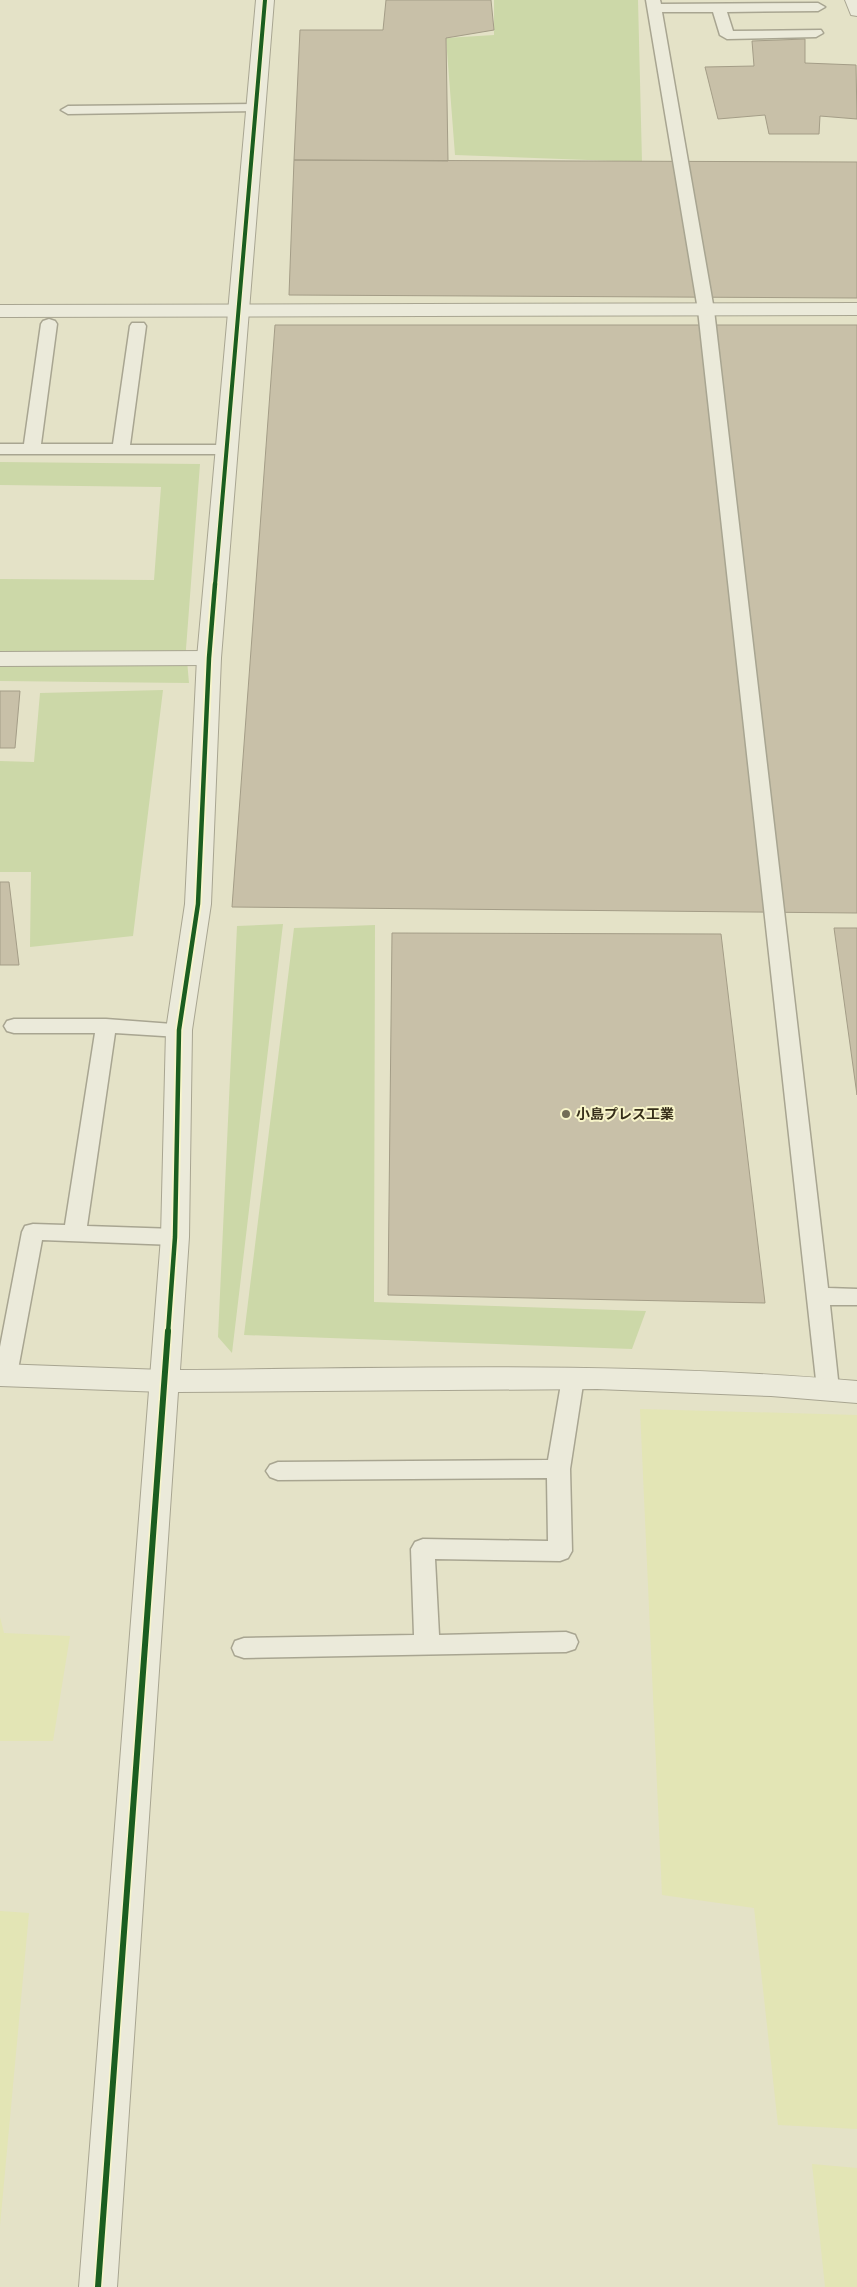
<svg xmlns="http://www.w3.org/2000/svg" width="857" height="2287" font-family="'Times New Roman','Noto Sans JP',serif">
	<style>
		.farmland { fill: #e3e5b5 }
		.green { fill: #ccd8a8 }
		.building { fill: #c8c0a8; stroke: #a49d87 }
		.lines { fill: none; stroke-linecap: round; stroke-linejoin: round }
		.service-casing { stroke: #a8a591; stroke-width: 3 }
		.minor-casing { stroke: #a8a591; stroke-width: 2 }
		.tertiary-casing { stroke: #a8a591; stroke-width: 2 }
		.service { fill: #ebeada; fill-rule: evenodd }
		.minor { fill: #ebeada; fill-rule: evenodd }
		.tertiary { fill: #ebeada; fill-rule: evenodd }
		.cycleway-far2-casing { stroke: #f8f5ca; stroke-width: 6 }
		.cycleway-far1-casing { stroke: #f8f5ca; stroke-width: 8 }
		.cycleway-casing { stroke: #f8f5ca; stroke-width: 9 }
		.cycleway-far2 { stroke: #1b5e20; stroke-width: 4 }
		.cycleway-far1 { stroke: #1b5e20; stroke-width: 4.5 }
		.cycleway { stroke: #1b5e20; stroke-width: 6 }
		.poi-dot { fill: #736d57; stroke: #f8f5ca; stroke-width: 2 }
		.labels { text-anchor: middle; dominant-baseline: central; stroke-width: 4; stroke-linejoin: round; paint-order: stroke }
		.poi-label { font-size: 14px; font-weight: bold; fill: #362e1a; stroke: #f8f5ca; text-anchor: start }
	</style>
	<rect width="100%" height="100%" fill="#e4e2c7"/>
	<!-- farmland -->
	<path class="farmland" d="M640,1409L857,1415V2129L778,2125L754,1908L662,1895Z
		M0,1617L4,1633L70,1636L53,1741H0Z
		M0,1911L29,1913L0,2226Z
		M812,2164L857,2168V2287H825Z"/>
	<!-- green -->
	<path class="green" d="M494,0H638L642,162L455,155L446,38L494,35Z
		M0,462L200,464L186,649L189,683L0,681V579L154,580L161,487L0,485Z
		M163,690L133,936L30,947L31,872H0V761L34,762L40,693Z
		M283,924L232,1353L218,1337L237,926Z
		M375,925L374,1302L646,1311L632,1349L244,1335L294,928Z"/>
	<!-- building -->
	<path class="building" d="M386,0H491L494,30L446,38L448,161L294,160L300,30H383Z
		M805,39V63L856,65L857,119L820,116L819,134H769L765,115L718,119L705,67L754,66L752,41Z
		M294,160L857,162V298L289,295Z
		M275,325H857V913L232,907Z
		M0,691H20L15,748H0Z
		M0,882H9L19,965H0Z
		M834,928H857V1095Z
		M392,933L721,934L765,1303L388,1295Z"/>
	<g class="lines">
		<defs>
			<path id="service" d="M646,0H660L661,4L818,3L825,7L818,11L727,12L733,31L821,30L823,33L816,37L727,39L720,35L713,12H662L714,310L828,1288L857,1289V1305H830L839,1389L836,1395L828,1398L820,1395L817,1389L698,310Z
				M256,104L263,108L261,111L68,114L61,110L68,106Z
				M49,319L55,321L57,324L41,444H113L130,326L132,323H144L146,326L130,445H227L233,446L235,450L233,454H0V444H24L41,324L43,321Z
				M14,1019H106L186,1025L189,1030L186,1035L179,1037L115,1033L87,1226L175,1229L183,1231L186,1237L183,1243L175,1245L42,1240L17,1375L14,1381L6,1384L0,1382V1347L22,1232L25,1226L33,1224L65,1225L95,1033H14L7,1031L4,1026L7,1021Z
				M573,1369L581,1372L584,1378L570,1469L572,1551L568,1558L560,1561L435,1559L439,1635L566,1632L575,1635L578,1642L575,1649L566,1652L244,1658L235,1655L232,1648L235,1641L244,1638L414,1635L411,1549L415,1542L423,1539L548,1541L547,1478L278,1480L270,1477L266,1471L270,1465L278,1462L548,1460L562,1378L565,1372Z"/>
			<path id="minor" d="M845,0H857V16L851,15Z
				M857,303V315L0,317V305Z
				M209,651L217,653L221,658L217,663L209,665L0,666V652Z
				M0,1364L163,1370L173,1373L178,1381L173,1389L163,1392L0,1386Z"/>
			<path id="tertiary" d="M256,0H274L221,658L211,904L192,1030L189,1237L180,1370C407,1368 630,1361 857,1381V1403L771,1396L597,1389L178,1392L117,2287H79L161,1237L166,1030L185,904L197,658Z"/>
		</defs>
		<!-- service casing -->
		<use href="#service" class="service-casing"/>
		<!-- minor casing -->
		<use href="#minor" class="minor-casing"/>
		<!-- tertiary casing -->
		<use href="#tertiary" class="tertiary-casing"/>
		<!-- service -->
		<use href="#service" class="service"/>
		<!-- minor -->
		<use href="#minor" class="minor"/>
		<!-- tertiary -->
		<use href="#tertiary" class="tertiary"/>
		<defs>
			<path id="cycleway-far2" d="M215,585L265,0"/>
			<path id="cycleway-far1" d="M168,1333L175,1237L179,1030L198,904L209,658L215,584"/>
			<path id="cycleway" d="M98,2287L168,1331"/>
		</defs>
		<!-- cycleway-far2 casing -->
		<use href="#cycleway-far2" class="cycleway-far2-casing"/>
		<!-- cycleway-far1 casing -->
		<use href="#cycleway-far1" class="cycleway-far1-casing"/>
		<!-- cycleway casing -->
		<use href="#cycleway" class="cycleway-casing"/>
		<!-- cycleway-far2 -->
		<use href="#cycleway-far2" class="cycleway-far2"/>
		<!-- cycleway-far1 -->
		<use href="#cycleway-far1" class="cycleway-far1"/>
		<!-- cycleway -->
		<use href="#cycleway" class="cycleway"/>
	</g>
	<!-- markers -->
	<circle class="poi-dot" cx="566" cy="1114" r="5"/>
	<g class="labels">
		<!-- poi labels -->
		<g class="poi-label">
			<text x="576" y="1114">小島プレス工業</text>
		</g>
	</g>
</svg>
